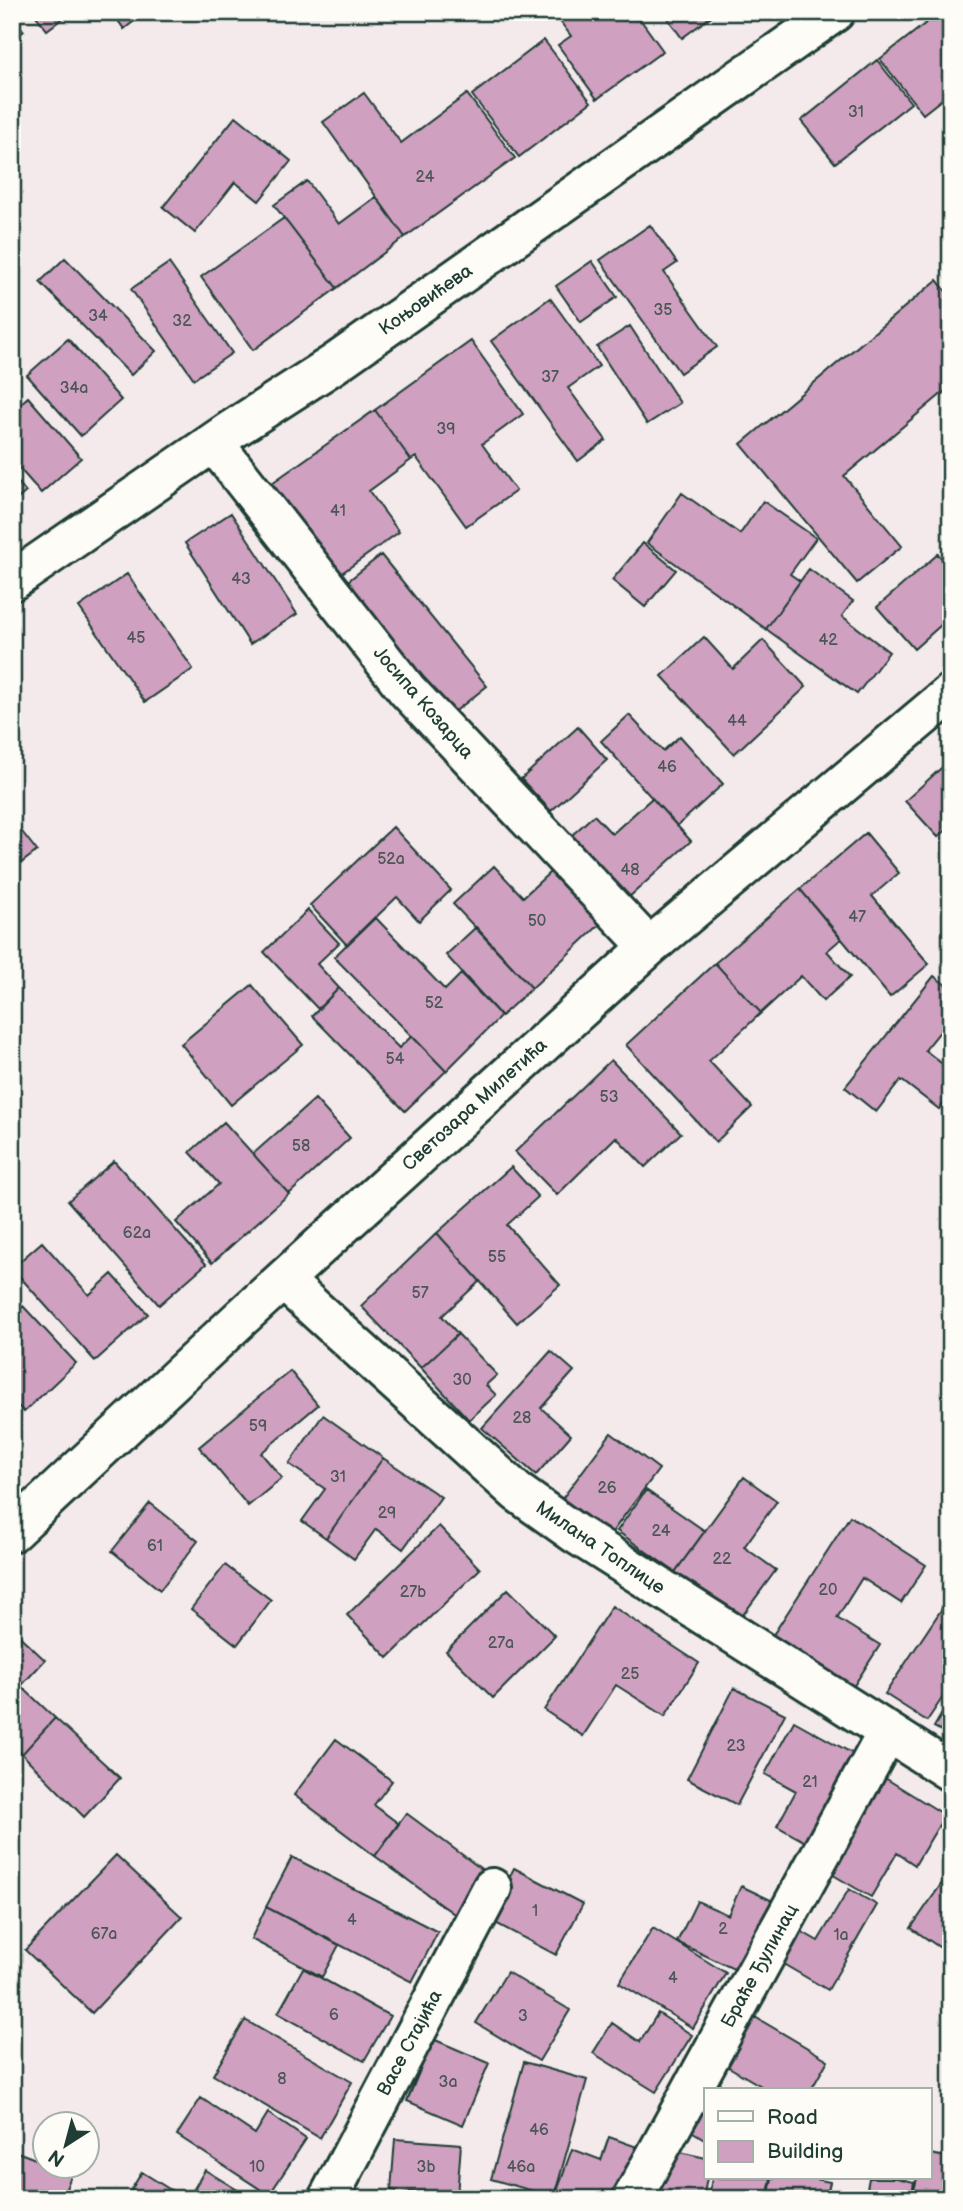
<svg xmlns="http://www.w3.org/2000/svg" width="963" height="2211" font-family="'Balsamiq Sans',sans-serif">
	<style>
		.building { fill: #d0a0c0; stroke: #1f3d34; stroke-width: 2 }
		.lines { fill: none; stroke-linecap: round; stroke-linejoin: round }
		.minor-casing { stroke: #1f3d34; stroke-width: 44 }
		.major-casing { stroke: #1f3d34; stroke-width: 44 }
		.minor { stroke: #fdfcf7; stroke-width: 38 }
		.major { stroke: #fdfcf7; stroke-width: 38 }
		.labels { text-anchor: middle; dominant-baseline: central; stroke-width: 5; stroke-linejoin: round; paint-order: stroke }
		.number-label { font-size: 16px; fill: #4b5657 }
		.street-label { font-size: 19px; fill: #1f3d34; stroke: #fdfcf7 }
	</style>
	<rect width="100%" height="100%" fill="#f4eaec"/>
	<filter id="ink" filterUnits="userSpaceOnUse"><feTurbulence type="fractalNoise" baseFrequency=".0143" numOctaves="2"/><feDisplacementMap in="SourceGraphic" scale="14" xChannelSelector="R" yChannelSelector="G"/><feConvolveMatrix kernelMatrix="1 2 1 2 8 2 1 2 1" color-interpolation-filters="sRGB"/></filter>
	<g filter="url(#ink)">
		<!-- building -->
		<path class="building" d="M33,12H71L47,30Z
			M112,12H146L124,29Z
			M553,12H635L663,51L597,99L558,45L571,36Z
			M663,12H717L682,38Z
			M940,12H951V92L923,114L880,59Z
			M12,16L24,31L12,40Z
			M544,40L591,102L519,157L472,95Z
			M877,60L911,103L835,163L801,121Z
			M364,93L401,143L467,94L515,158L405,237L323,122Z
			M236,116L291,161L259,201L235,182L195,233L163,207Z
			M307,181L339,224L376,197L405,237L337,288L274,205Z
			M284,218L337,288L253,350L201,277Z
			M650,225L677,263L664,272L717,347L680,373L600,260Z
			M65,258L156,351L131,375L40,282Z
			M592,261L617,297L581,322L556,286Z
			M169,263L232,353L194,379L131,289Z
			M937,280L951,297V386L844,476L902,546L857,583L741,444Z
			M550,298L599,366L568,388L606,440L578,461L491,341Z
			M630,326L680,403L647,424L597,347Z
			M68,339L121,400L81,436L27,375Z
			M471,341L523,414L482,444L516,491L466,526L416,457L411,460L375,410Z
			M28,397L81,458L41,493L12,460V411Z
			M375,410L411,460L369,491L399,532L339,575L272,483Z
			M12,475L26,492L12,504Z
			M682,493L740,534L763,501L816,538L790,574L800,581L766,629L647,543Z
			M231,513L297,614L250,644L185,543Z
			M643,543L676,570L645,607L612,580Z
			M938,554L951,569V616L914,649L877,607Z
			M381,555L487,686L448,717L343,585Z
			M809,569L853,601L842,616L889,652L857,694L766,629Z
			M127,574L193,669L145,702L79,607Z
			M704,637L733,669L763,640L806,687L734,754L662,676Z
			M629,715L663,751L680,736L723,784L677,826L601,741Z
			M578,727L607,760L551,811L521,779Z
			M951,759V826L938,837L905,801Z
			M652,798L691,841L627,899L571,836L594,815L612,834Z
			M12,819L37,851L12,870Z
			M393,827L451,890L419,921L397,897L347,945L310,905Z
			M866,833L899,873L872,896L929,964L890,997L800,889Z
			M561,862L610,915L532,988L453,904L494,866L523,897Z
			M800,889L841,939L827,951L850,977L823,1001L801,976L761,1013L715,963Z
			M308,910L339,943L317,964L339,988L318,1009L264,952Z
			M375,917L445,990L461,974L501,1016L446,1071L334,957Z
			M476,927L532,988L501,1016L446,955Z
			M715,963L761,1013L709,1061L752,1107L716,1142L626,1045Z
			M934,976L951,989V1018L925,1050L951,1071V1094L939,1109L901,1080L876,1112L845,1087Z
			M252,985L303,1045L231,1105L181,1044Z
			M339,988L399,1048L412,1036L446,1071L405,1111L312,1016Z
			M611,1060L681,1133L645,1167L616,1137L557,1195L515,1152Z
			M315,1099L350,1138L289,1194L253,1154Z
			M224,1122L289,1194L212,1263L176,1222L219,1184L190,1152Z
			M114,1161L206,1264L159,1305L68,1201Z
			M511,1167L538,1197L507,1225L560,1285L517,1323L437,1233Z
			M437,1233L480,1281L442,1316L458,1334L421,1368L361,1306Z
			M42,1242L89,1295L112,1274L148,1314L95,1361L12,1268Z
			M23,1306L76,1363L24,1412L12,1400V1316Z
			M458,1334L497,1375L486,1385L496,1395L469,1420L421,1368Z
			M551,1351L574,1371L541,1408L571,1435L536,1475L482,1428Z
			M290,1371L318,1405L261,1453L282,1478L248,1506L199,1447Z
			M323,1415L383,1458L326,1538L302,1521L325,1489L289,1464Z
			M611,1433L659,1469L604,1543L556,1507Z
			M383,1458L441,1497L403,1549L376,1529L354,1559L326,1538Z
			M744,1477L777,1501L744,1547L776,1570L740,1619L675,1572Z
			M646,1490L705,1531L675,1572L617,1531Z
			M150,1503L198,1541L160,1590L112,1551Z
			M850,1516L926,1565L901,1603L862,1578L837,1618L880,1645L853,1687L773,1635Z
			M439,1526L480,1569L388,1658L347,1615Z
			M225,1565L271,1600L237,1645L191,1609Z
			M508,1589L555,1636L493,1698L446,1651Z
			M951,1595V1685L927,1721L885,1694Z
			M612,1606L699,1663L665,1716L616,1685L583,1736L544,1710Z
			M12,1629L45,1660L21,1686L55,1718L22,1754L12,1745Z
			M734,1688L785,1714L737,1805L687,1779Z
			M951,1698V1736L934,1727Z
			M55,1718L120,1778L84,1817L22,1754Z
			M794,1721L855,1755L807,1843L777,1826L796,1791L765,1774Z
			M336,1739L392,1781L374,1805L399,1824L375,1856L294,1795Z
			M885,1778L945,1815L915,1865L897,1853L871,1897L828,1872Z
			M406,1813L488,1874L457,1916L375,1856Z
			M116,1855L182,1917L92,2013L25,1950Z
			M292,1857L438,1932L412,1982L266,1907Z
			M514,1868L583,1904L556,1955L488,1919Z
			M951,1870V1955L911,1928Z
			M741,1886L775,1902L742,1973L677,1942L697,1901L728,1915Z
			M849,1889L877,1905L828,1990L778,1961L797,1929L818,1941Z
			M266,1907L339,1945L322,1977L251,1939Z
			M653,1928L726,1973L693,2028L619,1983Z
			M303,1968L390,2016L364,2061L278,2013Z
			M507,1972L570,2010L539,2061L476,2023Z
			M658,2013L692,2035L656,2092L593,2053L612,2023L640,2042Z
			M755,2017L828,2060L811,2090H768L727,2066Z
			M245,2020L352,2082L320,2138L213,2075Z
			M433,2039L489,2063L463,2125L407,2101Z
			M524,2062L587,2080L554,2197L491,2179Z
			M706,2092V2140L685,2127Z
			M201,2098L255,2134L268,2113L306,2139L269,2195L177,2135Z
			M609,2137L640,2148L622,2199H554L572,2149L601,2160Z
			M395,2139L461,2144L457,2196L391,2190Z
			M667,2149L706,2158L707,2178L703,2199H655Z
			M12,2150L46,2163V2166H52L72,2173L62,2199H12Z
			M930,2154L951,2158V2199H912L917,2178H930Z
			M205,2170L252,2199H188Z
			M142,2172L185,2199H133L128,2195Z
			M712,2178H771L767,2199H708Z
			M772,2178H810L830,2182L826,2199H768Z
			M869,2178H897L914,2182L911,2199H865Z"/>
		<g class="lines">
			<defs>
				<path id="minor" d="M214,443L407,690L649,947
					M283,1280L517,1492L576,1534L951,1772
					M12,1532L242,1317L649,947L951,693
					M328,2199L492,1888
					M632,2199L887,1733"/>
				<path id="major" d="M12,581L230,431L334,364L835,12"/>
			</defs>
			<!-- minor casing -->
			<use href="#minor" class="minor-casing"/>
			<!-- major casing -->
			<use href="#major" class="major-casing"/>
			<!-- minor -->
			<use href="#minor" class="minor"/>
			<!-- major -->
			<use href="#major" class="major"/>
		</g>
	</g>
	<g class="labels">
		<!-- number labels -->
		<g class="number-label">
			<text x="856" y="112">31</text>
			<text x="425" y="177">24</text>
			<text x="663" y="310">35</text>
			<text x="98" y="316">34</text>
			<text x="182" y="321">32</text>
			<text x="550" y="377">37</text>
			<text x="74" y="388">34a</text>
			<text x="446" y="429">39</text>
			<text x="338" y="511">41</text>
			<text x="241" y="579">43</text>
			<text x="136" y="638">45</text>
			<text x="828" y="640">42</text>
			<text x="737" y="721">44</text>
			<text x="667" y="767">46</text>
			<text x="391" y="859">52a</text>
			<text x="630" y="870">48</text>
			<text x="857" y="917">47</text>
			<text x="537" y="921">50</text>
			<text x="434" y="1003">52</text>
			<text x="395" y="1059">54</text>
			<text x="609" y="1097">53</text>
			<text x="301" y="1146">58</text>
			<text x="137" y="1233">62a</text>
			<text x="497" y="1257">55</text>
			<text x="420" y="1293">57</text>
			<text x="462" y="1380">30</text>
			<text x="522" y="1418">28</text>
			<text x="258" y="1426">59</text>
			<text x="338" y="1477">31</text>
			<text x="607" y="1488">26</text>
			<text x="387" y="1513">29</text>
			<text x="661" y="1531">24</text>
			<text x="155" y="1546">61</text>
			<text x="722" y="1559">22</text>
			<text x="828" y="1590">20</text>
			<text x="413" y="1592">27b</text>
			<text x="501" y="1643">27a</text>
			<text x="630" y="1674">25</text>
			<text x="736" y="1746">23</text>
			<text x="810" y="1782">21</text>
			<text x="535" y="1911">1</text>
			<text x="352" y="1920">4</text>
			<text x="723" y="1929">2</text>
			<text x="104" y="1934">67a</text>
			<text x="841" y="1935">1a</text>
			<text x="673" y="1978">4</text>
			<text x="334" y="2015">6</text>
			<text x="523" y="2016">3</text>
			<text x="282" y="2079">8</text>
			<text x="448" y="2082">3a</text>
			<text x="539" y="2130">46</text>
			<text x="257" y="2167">10</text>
			<text x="426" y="2167">3b</text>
			<text x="521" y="2167">46a</text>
		</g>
		<!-- street labels -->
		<g class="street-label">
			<text transform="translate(426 300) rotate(-35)">Коњовићева</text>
			<text transform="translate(423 703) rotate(49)">Јосипа Козарца</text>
			<text transform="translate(475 1105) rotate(-42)">Светозара Милетића</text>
			<text transform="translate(600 1548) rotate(34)">Милана Топлице</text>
			<text transform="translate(760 1966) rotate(-61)">Браће Ђулинац</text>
			<text transform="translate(410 2043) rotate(-62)">Васе Стајића</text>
		</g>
	</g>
	<!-- margin -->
	<rect width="963" height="2211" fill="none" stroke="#fdfcf7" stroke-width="42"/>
	<rect x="21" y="21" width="921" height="2169" fill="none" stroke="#1f3d34" stroke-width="2.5" filter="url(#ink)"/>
	<!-- legend -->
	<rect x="704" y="2088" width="228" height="91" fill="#fdfcf7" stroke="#a4b0a9" stroke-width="2"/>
	<rect x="718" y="2111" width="35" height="10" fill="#fdfcf7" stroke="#a4b0a9" stroke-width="2"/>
	<text x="767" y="2124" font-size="21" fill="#1f3d34">Road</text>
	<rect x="718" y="2141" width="35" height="21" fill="#d0a0c0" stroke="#a4b0a9" stroke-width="2"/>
	<text x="767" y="2158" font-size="21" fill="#1f3d34">Building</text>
	<!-- north arrow -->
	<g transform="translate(66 2145) rotate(216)"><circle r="33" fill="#fdfcf7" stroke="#a4b0a9" stroke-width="2"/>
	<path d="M0-5L12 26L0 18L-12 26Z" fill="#1f3d34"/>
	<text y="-10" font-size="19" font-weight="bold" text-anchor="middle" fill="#1f3d34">N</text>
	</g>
</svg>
